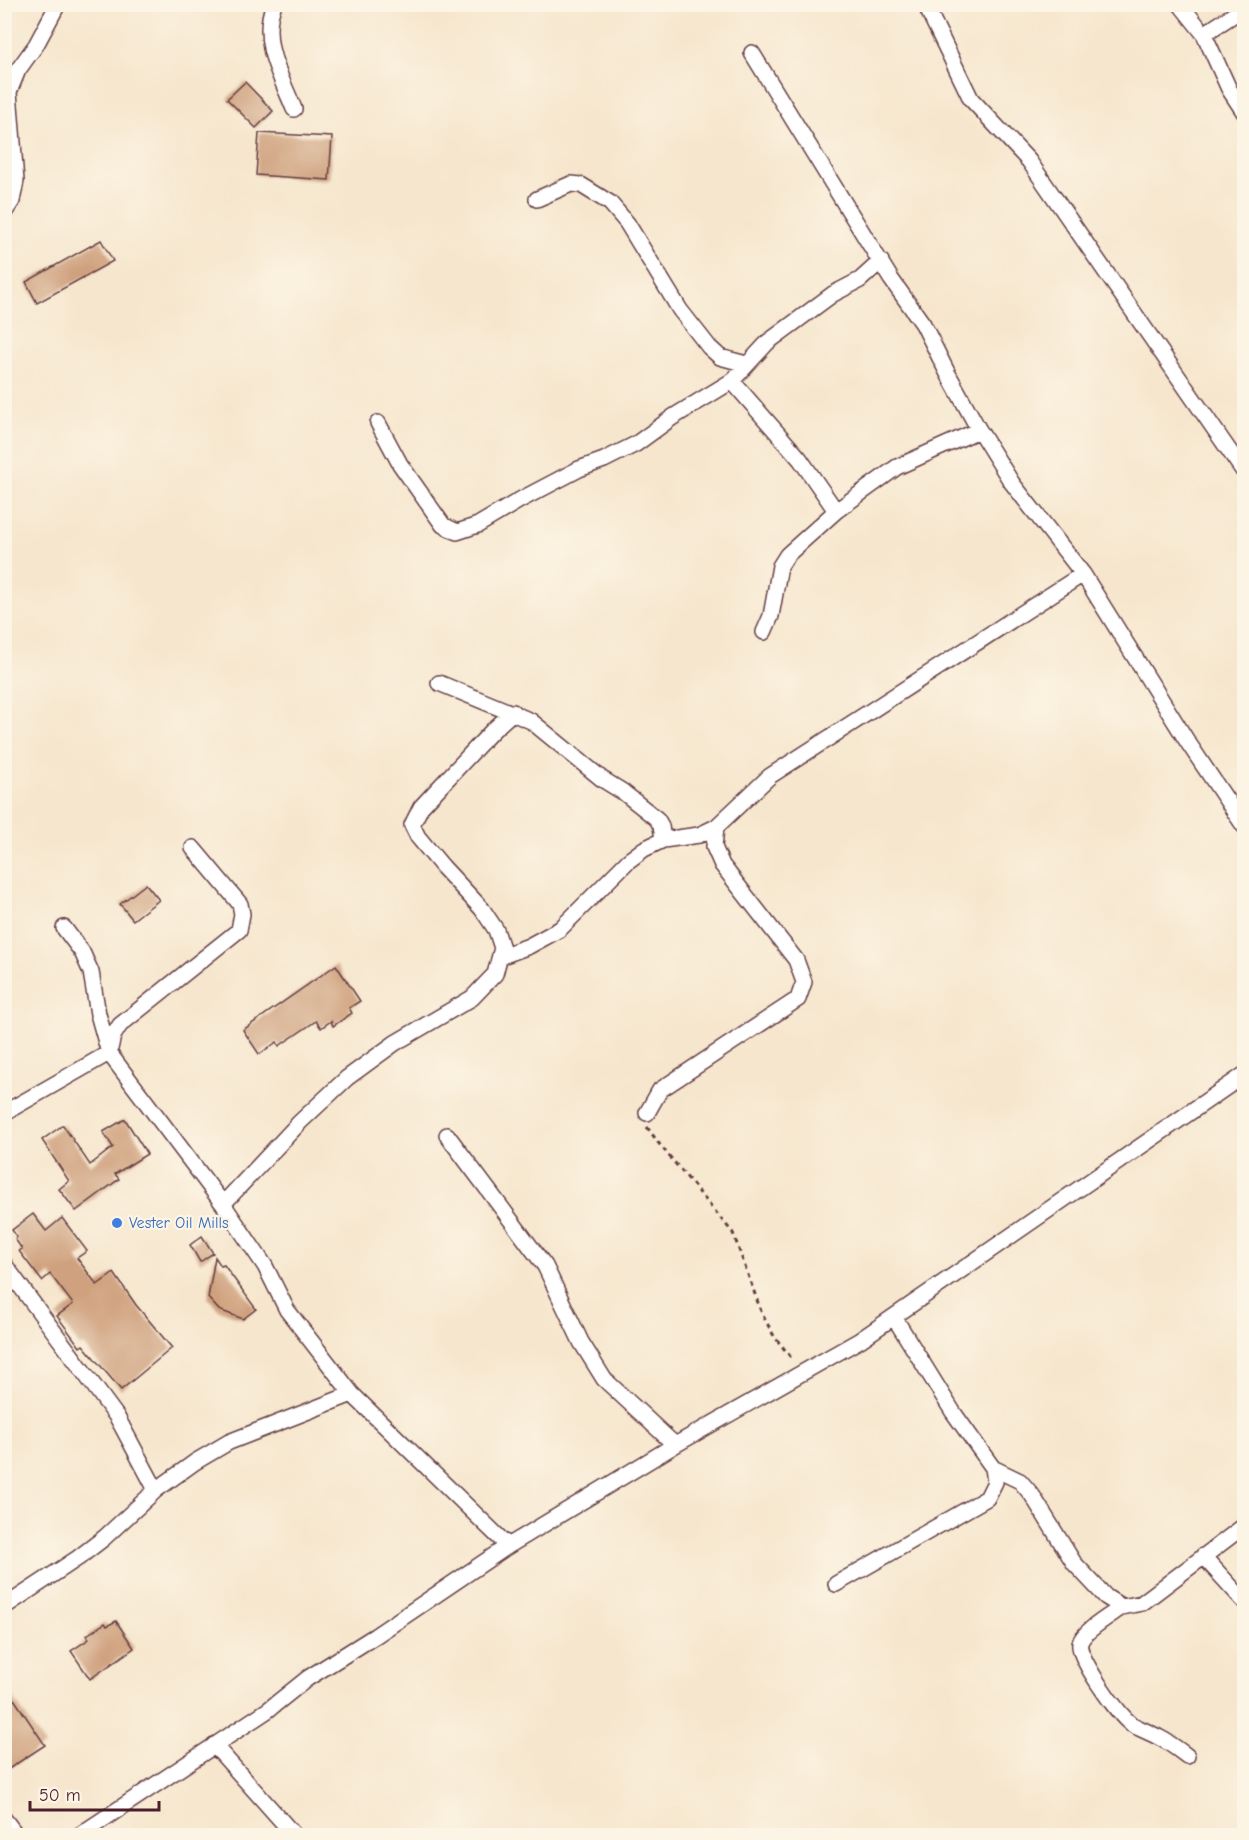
<svg xmlns="http://www.w3.org/2000/svg" width="1249" height="1840" font-family="'Comic Neue',sans-serif">
	<style>
		.building { fill: #cfa17e }
		.lines { fill: none; stroke-linecap: round; stroke-linejoin: round }
		.minor-casing { stroke: #643d43; stroke-width: 18 }
		.path { stroke: #643d43; stroke-width: 3; stroke-dasharray: 4.5 4.5; stroke-linecap: butt }
		.minor { stroke: #fff; stroke-width: 15 }
		.shop-dot { fill: #3f7fe0; stroke: #fcf5e5; stroke-width: 2 }
		.labels { text-anchor: middle; dominant-baseline: central; stroke-width: 4.5; stroke-linejoin: round; paint-order: stroke }
		.shop-label { font-size: 16px; fill: #366cbe; stroke: #fcf5e5; text-anchor: start }
	</style>
	<rect width="100%" height="100%" fill="#fcf5e5"/>
	<filter id="ink" filterUnits="userSpaceOnUse"><feTurbulence type="fractalNoise" baseFrequency=".0167" numOctaves="2"/><feDisplacementMap in="SourceGraphic" scale="12" xChannelSelector="R" yChannelSelector="G"/><feConvolveMatrix kernelMatrix="1 2 1 2 8 2 1 2 1" color-interpolation-filters="sRGB"/></filter>
	<filter id="wash" filterUnits="userSpaceOnUse"><feTurbulence type="fractalNoise" baseFrequency=".008" numOctaves="4" result="noise"/><feDisplacementMap in="SourceGraphic" scale="24" xChannelSelector="R" yChannelSelector="G"/><feGaussianBlur stdDeviation="1.35" result="paint"/><feColorMatrix in="noise" values="0 0 0 0 0 0 0 0 0 0 0 0 0 0 0 0 0 1.4 0 .05"/><feComposite in="paint" operator="in"/></filter>
	<g filter="url(#wash)">
		<rect width="100%" height="100%" fill="#f6e6cd"/>
		<g id="blocks">
			<!-- building -->
			<path class="building" d="M245,82L273,111L256,128L227,99Z
				M259,133L332,137L329,180L256,175Z
				M101,240L113,261L37,303L26,282Z
				M146,884L159,900L133,920L120,904Z
				M336,965L360,1001L349,1008L352,1013L333,1026L331,1021L321,1028L316,1021L279,1046L277,1042L259,1054L243,1030Z
				M125,1119L147,1154L115,1174L119,1179L76,1211L59,1189L69,1181L42,1140L63,1125L90,1165L113,1147L103,1132Z
				M33,1214L46,1231L62,1218L87,1251L77,1258L97,1285L114,1273L136,1305L172,1348L121,1390L83,1345L80,1347L57,1316L73,1304L50,1274L42,1281L19,1251L22,1249L15,1239L17,1237L12,1230Z
				M202,1236L213,1253L200,1262L190,1245Z
				M215,1257L221,1266L224,1265L256,1309L243,1319L219,1310L208,1298Z
				M116,1621L134,1648L90,1679L71,1651L89,1639L87,1635L105,1623L107,1626Z
				M4,1684L45,1745L4,1772Z"/>
		</g>
	</g>
	<g filter="url(#ink)">
		<use href="#blocks" fill-opacity="0" stroke="#643d43" stroke-width="1.5"/>
		<g class="lines">
			<defs>
				<path id="minor" d="M274,4C259,41 281,76 294,109
					M925,4L971,99L1029,161L1244,472
					M1180,4L1204,34L1229,89L1244,112
					M1204,34L1244,8
					M752,53L891,279L923,324L947,372L979,430
					M537,199L571,184L581,185L610,203L627,223L680,310L709,347L720,357L746,364
					M4,213L12,201L16,181L9,92L18,70L36,45L58,4
					M732,381L800,459L836,511
					M378,423L400,464L443,525L457,532L478,525L520,500L579,469L604,460L636,444L673,417L732,381L768,342L833,294L860,280L881,261
					M764,632L771,616L780,566L787,555L836,511L897,467L979,430L1012,483L1083,574L1187,741L1244,826
					M439,683L531,721L602,779L623,792L657,819L661,826L663,840
					M64,928L82,952L91,972L98,1014L109,1053L223,1204L265,1266L287,1310L352,1394L508,1546
					M502,956L529,946L560,929L628,861L644,849L663,840L699,835L716,827L770,776L1083,574
					M4,1113L109,1053L113,1036L120,1025L239,930L242,914L240,904L193,848
					M647,1113L660,1090L798,999L804,982L796,960L722,865L714,847L716,827
					M447,1135L545,1266L581,1342L604,1379L675,1445
					M223,1204L300,1122L347,1078L395,1043L472,998L495,974L502,948L496,930L482,909L442,866L418,837L412,825L421,807L492,731L513,712
					M4,1264L117,1417L156,1490
					M993,1468L1020,1481L1032,1495L1074,1563L1106,1597L1122,1607L1142,1603L1244,1526
					M1203,1556L1244,1601
					M836,1584L987,1498L995,1482L993,1468L953,1412L894,1317
					M4,1607L78,1558L104,1538L156,1490L195,1462L229,1442L352,1394
					M1122,1607C1111,1615 1083,1631 1080,1643C1076,1656 1119,1716 1131,1724C1140,1729 1151,1733 1160,1738C1170,1743 1179,1750 1187,1756
					M214,1745L295,1836
					M4,1819L17,1836
					M78,1836L268,1710L308,1678L375,1636L508,1546L675,1445L860,1340L1244,1075"/>
			</defs>
			<!-- minor casing -->
			<use href="#minor" class="minor-casing"/>
			<!-- path -->
			<path class="path" d="M647,1127L660,1145L733,1233L762,1314L774,1336L793,1360"/>
			<!-- minor -->
			<use href="#minor" class="minor"/>
		</g>
	</g>
	<!-- markers -->
	<circle class="shop-dot" cx="117" cy="1223" r="6"/>
	<g class="labels">
		<!-- shop labels -->
		<g class="shop-label">
			<text x="129" y="1223">Vester Oil Mills</text>
		</g>
	</g>
	<!-- margin -->
	<rect width="1249" height="1840" fill="none" stroke="#fcf5e5" stroke-width="24"/>
	<!-- scale -->
	<path d="M30 1801v9h129v-9" fill="none" stroke="#4a1f2b" stroke-width="3"/>
	<text x="39" y="1801" font-size="18" fill="#4a1f2b" stroke="#fcf5e5" stroke-width="4.5" paint-order="stroke">50 m</text>
</svg>
